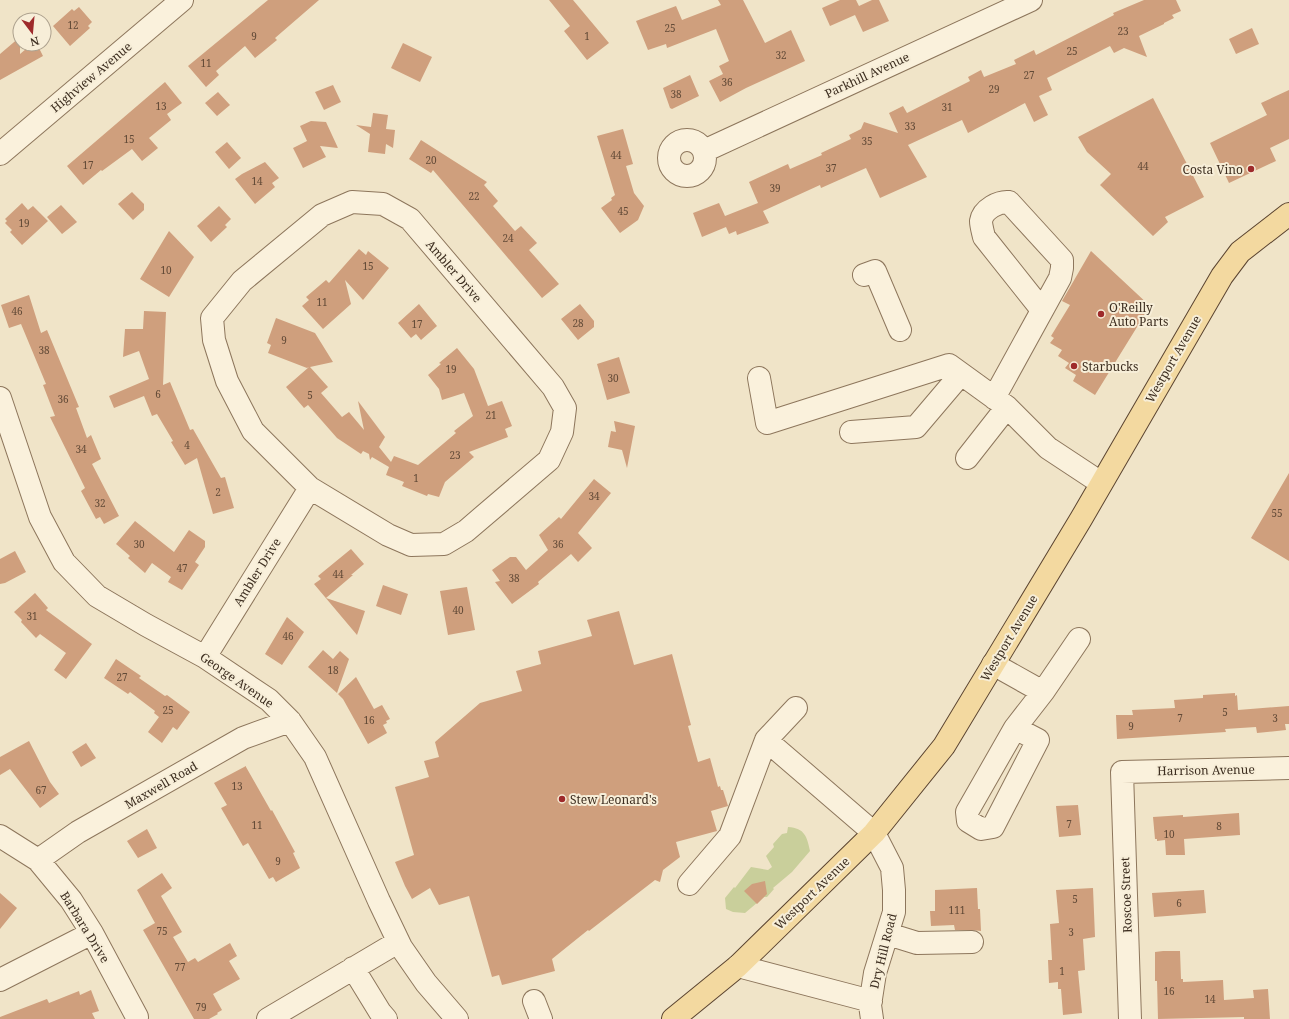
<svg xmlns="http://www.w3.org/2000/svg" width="1289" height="1019" font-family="'Noto Serif',serif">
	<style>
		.green { fill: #c9cf9b }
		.building { fill: #cf9f7d }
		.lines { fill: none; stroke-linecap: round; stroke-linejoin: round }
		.minor-casing { stroke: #8d765c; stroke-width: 24 }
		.major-casing { stroke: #5b4430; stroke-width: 24 }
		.minor { stroke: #faf1dc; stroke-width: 22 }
		.major { stroke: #f3d9a0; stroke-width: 22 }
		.poi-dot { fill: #9e2a2b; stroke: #f7eed8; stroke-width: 1.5 }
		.labels { text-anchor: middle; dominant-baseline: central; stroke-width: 4; stroke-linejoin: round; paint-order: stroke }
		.number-label { font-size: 10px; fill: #624a37 }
		.street-label { font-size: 12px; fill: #3d2e20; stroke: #f7eed8 }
		.poi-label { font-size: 12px; fill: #3d2e20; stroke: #f7eed8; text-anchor: start }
	</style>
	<rect width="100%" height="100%" fill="#f0e4c8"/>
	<!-- green -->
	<path class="green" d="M788,827C805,828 807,837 810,851L792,872L773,888L774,889L767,897H764L745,913L733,912L726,909L725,898L734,887L735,888L751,867L768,870L772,867L766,856L774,847L773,844L782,834L787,833Z"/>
	<!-- building -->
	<path class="building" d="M268,0H319L275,38L277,40L255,58L245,46L216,71L219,75L206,87L188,66Z
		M549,0H573L609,43L587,60L564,31L570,26Z
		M718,0H743L765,43L791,30L805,61L746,88L720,102L709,81L723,74L719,66L729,61L716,29L667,48L666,44L648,50L636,21L676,6L682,20L721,5Z
		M840,0H856L859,6L872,0H879L889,21L863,32L855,15L830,26L822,8Z
		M1144,0H1176L1181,11L1172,15L1174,18L1164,23V24L1139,36L1147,57L1124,48L1114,53L1110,46L1047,78L1052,90L1039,96L1048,115L1034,122L1025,103L968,133L962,120L908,145L927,177L880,198L866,168L821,188L820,185L763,211L769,223L737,235L736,231L729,234L726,227L702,237L693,213L719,203L725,216L758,203L749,182L788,164L790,169L822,155L821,153L851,139L849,135L861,129L864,122L898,133L889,113L903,106L907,113L970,81L968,77L981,70L984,77L1016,64L1014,60L1034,50L1036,55L1114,15L1113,13Z
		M79,7L92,22L88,26L90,28L70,46L53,26L72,9L74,11Z
		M1252,28L1259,44L1236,54L1229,39Z
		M20,37V54L32,44H37L43,56L0,80V54Z
		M403,43L432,57L420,82L391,68Z
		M690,75L699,96L672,109L670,108L663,88Z
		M165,82L182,103L167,114L171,120L149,138L158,148L142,161L132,149L102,171L101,170L83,185L67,166Z
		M333,85L341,102L324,110L315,92Z
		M1289,90V139L1270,148L1276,161L1229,183L1210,143L1267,115L1261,103Z
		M218,92L230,105L217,116L205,103Z
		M1153,98L1204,197L1165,217L1168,222L1153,236L1100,185L1111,174L1087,152L1078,137Z
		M373,113L388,115L386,129L395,130L393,148L386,144L385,154L368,152L370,134L356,125L371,127Z
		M311,121L326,122L338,148L320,146L326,157L303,168L293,148L307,141L300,126Z
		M623,129L633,164L626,166L634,193L644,206L638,220L620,233L601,208L612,200L611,198L615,195L597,136Z
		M421,140L487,182L484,185L498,201L493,206L515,231L521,226L537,243L529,250L559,284L542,298L433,170L431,173L409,159Z
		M227,142L241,158L229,169L215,152Z
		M265,162L279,178L272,183L275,187L255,204L235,179L242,174Z
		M132,192L144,204V210L133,220L118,204Z
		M22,203L28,210L33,206L48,221L22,245L10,232L12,230L5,223L7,221L5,219Z
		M61,205L77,222L62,234L47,217Z
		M219,206L231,219L225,225L227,227L211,242L197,226Z
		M169,231L194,257L169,297L140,279Z
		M359,249L366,255L368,251L389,268L363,300L345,280L351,304L323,329L302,306L309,300L306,297L326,280L329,283Z
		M1091,251L1150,306L1095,395L1073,381L1076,375L1065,368L1069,363L1058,356L1062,350L1050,343L1054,338L1051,336L1070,305L1062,301Z
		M29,295L41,333L47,330L79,407L76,408L87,438L91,435L101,459L92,464L119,516L104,524L100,517L96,519L81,491L85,488L50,417L55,416L43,385L46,384L21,324L9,328L1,305Z
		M419,304L437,326L421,340L416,334L411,338L398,323Z
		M580,304L594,321V327L578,340L561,319Z
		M144,311L166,312L163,385L170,382L190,430L193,429L221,478L225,477L234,508L213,514L197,458L185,465L171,442L173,441L157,414L152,416L144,396L114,408L109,396L149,379L139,351L123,357L125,329H143Z
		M276,318L315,333L333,362L310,367L328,387L321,393L342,417L349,412L364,430L358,401L385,437L379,447L391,462L394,456L418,465L456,433L454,431L473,416L464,393L442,400L439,389L428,375L441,364L439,363L457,348L474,369L488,406L502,401L512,426L505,429L508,437L469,452L474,457L445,482L439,497L428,494L427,496L402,486L404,482L386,475L389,467L372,457L370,460L369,454L363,451L361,454L337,438L308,405L304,408L286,387L309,367L307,368L268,353L271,345L267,343Z
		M619,357L630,393L607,400L597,364Z
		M614,421L635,426L627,468L622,450L608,447L611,431L616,432Z
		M1289,473V561L1251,538Z
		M594,479L611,493L578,533L592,548L578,562L571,554L538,582L539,584L512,604L495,582L500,581L492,570L510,557H516L526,570L548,550L539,535L559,517L561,519Z
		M135,521L174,552L189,530L205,541V547L195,562L199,565L182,590L168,582L171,577L152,563L145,573L128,558L130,556L116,544Z
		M351,549L364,564L351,575H353L326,598L365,611L357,635L314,584L321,579L318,576Z
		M15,551L26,572L5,583L0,584V559Z
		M383,585L408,594L401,615L376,606Z
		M467,587L475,630L448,635L440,591Z
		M35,593L48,608L46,610L92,644L66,679L54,670L66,653L40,634L36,638L21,622L22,620L14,612Z
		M619,611L634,665L672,654L691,725L688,726L698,762L710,758L718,787L720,786L721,790H723L728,806L711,811L717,831L676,842L680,857L663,870L660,882L655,880L589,931L588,930L552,959L555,971L502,985L499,975L492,977L469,896L439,905L430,888L412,899L405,886L395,862L414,855L395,787L429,777L424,761L439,757L435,742L480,703L522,691L516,671L541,664L538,651L592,636L587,620Z
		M287,617L304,632L282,665L265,654Z
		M323,650L333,659L340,651L349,659L337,693L308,667Z
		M116,659L141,676L139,678L165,696L167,695L190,712L177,730L173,727L162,743L148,732L159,717L154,713L155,711L130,692L128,694L104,678Z
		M356,677L374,709L382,705L390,719L386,721L387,723L383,725L387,733L368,744L343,699L338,694Z
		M1235,693V696L1237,695L1238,710L1289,706V724H1285L1286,730L1257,733L1256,727L1225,729L1226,732L1117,739L1116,715H1133L1132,710L1175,708L1174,700L1203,698V695Z
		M29,741L50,782L59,794L40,808L10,769L0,775V757Z
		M86,743L96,758L81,767L72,752Z
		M246,767L271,811L272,810L295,852L293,853L300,868L276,882L273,877L269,879L248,843L243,846L221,808L227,805L214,783L246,766Z
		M1078,805L1081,835L1059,837L1056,806Z
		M1239,813L1240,835L1184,839L1185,855H1166L1165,840L1157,841V839H1155L1153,817L1183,815V817Z
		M147,829L157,848L138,858L127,841Z
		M162,873L172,888L161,896L182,932L173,937L188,962L195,958L198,962L230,943L237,956L229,961L240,979L213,994L222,1010L217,1013L218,1014L209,1019H194L143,930L155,923L137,890Z
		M765,881L767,894L757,904L744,891L752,884Z
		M977,888L978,909H980L981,931L972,930H955L954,925L931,926L930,911H935V890Z
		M1093,888L1095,937L1083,939L1085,970L1078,971L1082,1013L1063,1015L1061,989H1058V982L1049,983L1048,960H1052L1050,924L1059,923L1056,890Z
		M1204,890L1206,913L1154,917L1152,893Z
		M0,893L17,908L0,929Z
		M1163,951H1180L1181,979H1183V982L1223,980L1224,1000L1254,998L1253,990L1268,989L1270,1019H1244V1017L1158,1019L1157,981H1155V952Z
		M91,990L99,1011L92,1013L95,1019H0V1017L47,999L49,1003L79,991L80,995Z"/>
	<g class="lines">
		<defs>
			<path id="minor" d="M669 158a18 18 0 1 1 36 0a18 18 0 1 1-36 0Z
				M704,151L1031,0
				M0,154L182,0
				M352,202L383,204L410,219L553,387L565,408L562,432L549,460L466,531L444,544L411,545L388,535L310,488L253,431L227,381L214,340L212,318L242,281L322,215Z
				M864,275L875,271L900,330
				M759,378L767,423L949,365L1007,407L1048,448L1101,483
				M0,398L40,517L64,562L97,596L146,625L205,657L269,700L290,721L315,757L379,901L401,947L426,983L457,1019
				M994,398L1060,278L1062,268V260L1009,202C999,201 983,209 981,221C981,226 983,232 984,237L1042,310
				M851,432L916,427L961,374
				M967,458L1007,407
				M205,657L310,488
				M993,664L1043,692L1015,728L967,812L968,821L981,829L993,827L1038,740L1015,728
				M1043,692L1079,639
				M796,708L766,740L874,833L892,868L894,890V912L875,973L870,1005L872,1019
				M0,836L38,860L71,900L92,933L137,1017
				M38,860L78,832L243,738L290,721
				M689,884L730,836L766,740
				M888,934L917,943L972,942
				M738,966L871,1001
				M353,968L380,1012L386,1019
				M0,980L92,933
				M534,1001L541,1019
				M268,1019L398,942
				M1130,1019L1122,772L1289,768"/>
			<path id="major" d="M673,1019L738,966L874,833L944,746L1081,519L1222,276L1240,252L1289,214"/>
		</defs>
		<!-- minor casing -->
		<use href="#minor" class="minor-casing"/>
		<!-- major casing -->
		<use href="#major" class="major-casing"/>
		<!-- minor -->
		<use href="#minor" class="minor"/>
		<!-- major -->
		<use href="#major" class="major"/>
	</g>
	<!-- markers -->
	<g class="poi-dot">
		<circle cx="1251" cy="169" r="4"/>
		<circle cx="1101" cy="314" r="4"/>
		<circle cx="1074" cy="366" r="4"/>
		<circle cx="562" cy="799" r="4"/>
	</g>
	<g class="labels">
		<!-- number labels -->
		<g class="number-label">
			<text x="73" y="25">12</text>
			<text x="670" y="28">25</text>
			<text x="1123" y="31">23</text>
			<text x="254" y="36">9</text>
			<text x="587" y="36">1</text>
			<text x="1072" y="51">25</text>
			<text x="781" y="55">32</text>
			<text x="206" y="63">11</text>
			<text x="1029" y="75">27</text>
			<text x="727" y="82">36</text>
			<text x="994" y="89">29</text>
			<text x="676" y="94">38</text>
			<text x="161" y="106">13</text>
			<text x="947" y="107">31</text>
			<text x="910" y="126">33</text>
			<text x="129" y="139">15</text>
			<text x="867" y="141">35</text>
			<text x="616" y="155">44</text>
			<text x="431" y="160">20</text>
			<text x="88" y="165">17</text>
			<text x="1143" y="166">44</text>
			<text x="831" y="168">37</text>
			<text x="257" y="181">14</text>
			<text x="775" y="188">39</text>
			<text x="474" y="196">22</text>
			<text x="623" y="211">45</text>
			<text x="24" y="223">19</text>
			<text x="508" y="238">24</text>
			<text x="368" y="266">15</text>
			<text x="166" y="270">10</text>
			<text x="322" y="302">11</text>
			<text x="17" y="311">46</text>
			<text x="578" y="323">28</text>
			<text x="417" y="324">17</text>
			<text x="284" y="340">9</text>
			<text x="44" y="350">38</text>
			<text x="451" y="369">19</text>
			<text x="613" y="378">30</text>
			<text x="158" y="394">6</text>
			<text x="310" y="395">5</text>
			<text x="63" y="399">36</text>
			<text x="491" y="415">21</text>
			<text x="187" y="445">4</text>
			<text x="81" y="449">34</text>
			<text x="455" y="455">23</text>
			<text x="416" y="478">1</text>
			<text x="218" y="492">2</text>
			<text x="594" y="496">34</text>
			<text x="100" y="503">32</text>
			<text x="1277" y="513">55</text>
			<text x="139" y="544">30</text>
			<text x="558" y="544">36</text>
			<text x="182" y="568">47</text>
			<text x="338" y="574">44</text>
			<text x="514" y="578">38</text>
			<text x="458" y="610">40</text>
			<text x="32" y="616">31</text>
			<text x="288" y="636">46</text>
			<text x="333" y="670">18</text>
			<text x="122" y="677">27</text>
			<text x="168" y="710">25</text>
			<text x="1225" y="712">5</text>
			<text x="1180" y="718">7</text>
			<text x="1275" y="718">3</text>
			<text x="369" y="720">16</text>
			<text x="1131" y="726">9</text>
			<text x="237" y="786">13</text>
			<text x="41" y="790">67</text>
			<text x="1069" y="824">7</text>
			<text x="257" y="825">11</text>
			<text x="1219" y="826">8</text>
			<text x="1169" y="834">10</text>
			<text x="278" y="861">9</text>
			<text x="1075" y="899">5</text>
			<text x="1179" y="903">6</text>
			<text x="957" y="910">111</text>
			<text x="162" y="931">75</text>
			<text x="1071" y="932">3</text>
			<text x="180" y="967">77</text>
			<text x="1062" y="971">1</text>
			<text x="1169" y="991">16</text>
			<text x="1210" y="999">14</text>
			<text x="201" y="1007">79</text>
		</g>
		<!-- street labels -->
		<g class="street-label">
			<text transform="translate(867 75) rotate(-25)">Parkhill Avenue</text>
			<text transform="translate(91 77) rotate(-40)">Highview Avenue</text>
			<text transform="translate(454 271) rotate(49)">Ambler Drive</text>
			<text transform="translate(1173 359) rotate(-60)">Westport Avenue</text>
			<text transform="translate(257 572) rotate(-58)">Ambler Drive</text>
			<text transform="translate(1009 638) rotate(-59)">Westport Avenue</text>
			<text transform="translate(237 680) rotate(35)">George Avenue</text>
			<text transform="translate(1206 770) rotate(-1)">Harrison Avenue</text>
			<text transform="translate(161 785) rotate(-30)">Maxwell Road</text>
			<text transform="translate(812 893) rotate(-44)">Westport Avenue</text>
			<text transform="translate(1126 895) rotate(-92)">Roscoe Street</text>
			<text transform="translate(85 927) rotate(58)">Barbara Drive</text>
			<text transform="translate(883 951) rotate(-76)">Dry Hill Road</text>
		</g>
		<!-- poi labels -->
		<g class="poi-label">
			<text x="1243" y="169" text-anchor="end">Costa Vino</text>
			<text x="1109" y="307">O'Reilly<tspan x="1109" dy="14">Auto Parts</tspan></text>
			<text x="1082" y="366">Starbucks</text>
			<text x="570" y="799">Stew Leonard's</text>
		</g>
	</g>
	<!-- north arrow -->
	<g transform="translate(32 32) rotate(164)"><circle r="19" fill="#f7eed8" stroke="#ada18e"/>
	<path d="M0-3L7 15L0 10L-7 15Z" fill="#9e2a2b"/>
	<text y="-6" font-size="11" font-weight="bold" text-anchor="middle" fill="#3d2e20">N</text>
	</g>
</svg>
